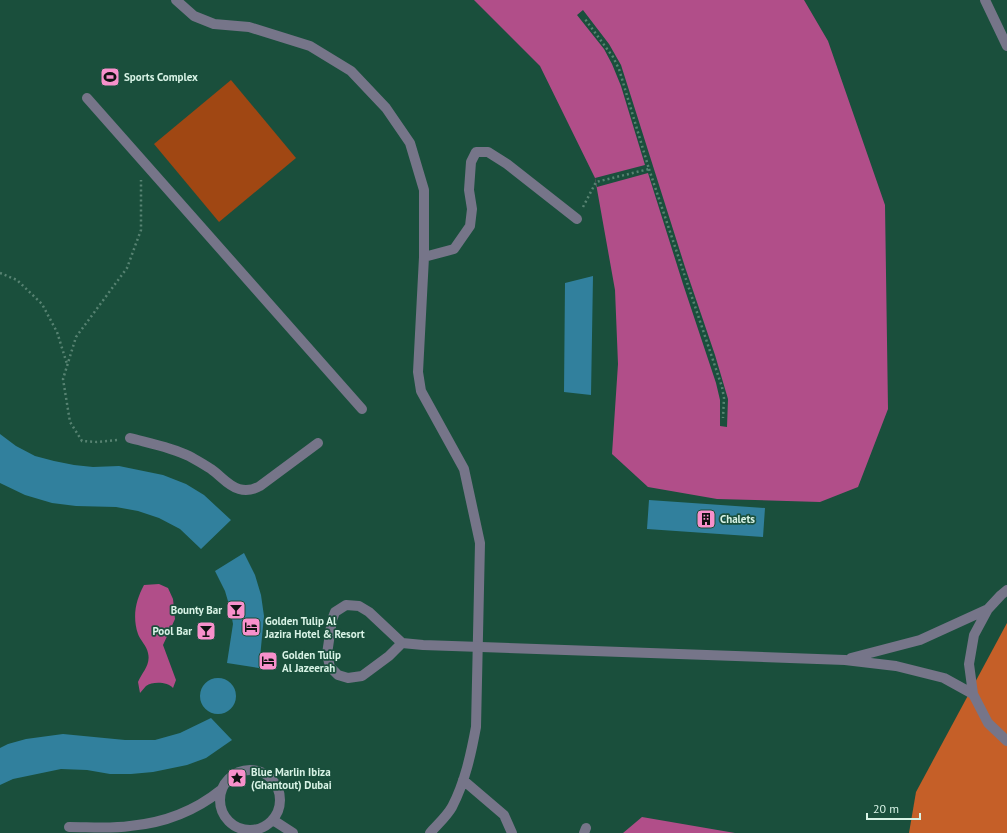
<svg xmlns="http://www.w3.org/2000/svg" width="1007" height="833" font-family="'PT Sans',sans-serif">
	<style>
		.green { fill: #a04713 }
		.forest { fill: #c55f28 }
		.water { fill: #b14e89 }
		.pier { fill: #1a4f3c }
		.building { fill: #31809d }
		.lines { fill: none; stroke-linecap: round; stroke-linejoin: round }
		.path { stroke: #578372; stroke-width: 2.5; stroke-dasharray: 2 3; stroke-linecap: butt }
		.service { stroke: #767589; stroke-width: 10 }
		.minor { stroke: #767589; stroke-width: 10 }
		.labels { text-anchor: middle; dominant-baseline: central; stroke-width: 3.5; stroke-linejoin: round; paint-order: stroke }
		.poi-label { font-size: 11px; font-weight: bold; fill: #d8f3e6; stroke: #1a4f3c; text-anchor: start }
	</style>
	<rect width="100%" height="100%" fill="#1a4f3c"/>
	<!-- green -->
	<path class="green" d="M231,80L296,158L219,222L154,144Z"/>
	<!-- forest -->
	<path class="forest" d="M1007,623V833H909L916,792Z"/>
	<!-- water -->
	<path class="water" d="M474,0H804L828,41L885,205L888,409L858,487L820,502L717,499L648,487L612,454L618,364L615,290L595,178L540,66Z
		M159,584L168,588L173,599L175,619L163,645L176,680L173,688C168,682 153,681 146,686C144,688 142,691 140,693L138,682C142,672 151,665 148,653C147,646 140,640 138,634C132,616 136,600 144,585Z
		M642,817L735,833H623Z"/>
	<!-- pier -->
	<path class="pier" d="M583,10L609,44L621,65L685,267L715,355L728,399L727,427L720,426V400L716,383L683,284L648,173L597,187L595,178L645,165L621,86L612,64L604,49L577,15Z"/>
	<!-- building -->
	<path class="building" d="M593,276L591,395L564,392L565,283Z
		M0,434L16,446L35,456L54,461L74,465L93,467L119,466L163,475L186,484L204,495L231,520L201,549L180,529L159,518L138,511L116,507L76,506L52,503L25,495L0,483Z
		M649,500L765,508L763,537L647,529Z
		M244,553L255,575L261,595L264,616L259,668L227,663L233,624L230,608L225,591L215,571Z
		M200 696a18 18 0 1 1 36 0a18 18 0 1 1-36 0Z
		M211,718L232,740L206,758L187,765L153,772L131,774H110L87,770L61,769L13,779L0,785V748L8,744L26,739L63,734L125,740H155L180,733Z"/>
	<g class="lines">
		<!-- path -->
		<path class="path" d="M649,169L722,387L724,398L723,418
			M583,207L596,182L649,169L619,69L613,57L585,19
			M0,273L17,280L42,304L57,332L67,364
			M117,440L97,442L82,441L70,422L63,379L76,337L127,268L141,230V180"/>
		<!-- service -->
		<path class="service" d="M176,0L194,16L214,24L249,27L310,46L351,71L386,108L410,143L424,190V257L418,372L421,391L464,469L480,543L476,727C471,754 465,782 452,807C447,816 437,825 430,833
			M87,98L362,409
			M424,257L454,249L470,226L472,209L469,190L471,162L476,152H488L507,164L577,219
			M130,438C149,443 171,447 189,456C197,460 204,465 211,469C220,475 228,486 239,489C246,491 253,490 260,486L318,443
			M220 800a30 30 0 1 1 60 0a30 30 0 1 1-60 0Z
			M463,780L504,815L512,833
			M273,820L293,833
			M69,827C89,827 110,829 130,826C163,823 195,811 221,790
			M584,833L586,828"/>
		<!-- minor -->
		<path class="minor" d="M985,0L1007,46
			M1007,590L1001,595L988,609L974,635L969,664L973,694L988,723L1007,741
			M402,643L389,656L362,676L348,678L338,675L330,667L327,654L332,620L335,612L346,605L359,606L369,612L402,643L423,645L845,660L896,666L944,678L973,694
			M851,658L920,640L988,609"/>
	</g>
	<!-- icons -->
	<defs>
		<symbol id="stadium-square" viewBox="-11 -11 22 22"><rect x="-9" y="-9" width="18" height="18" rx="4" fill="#f890cb" stroke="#1a4f3c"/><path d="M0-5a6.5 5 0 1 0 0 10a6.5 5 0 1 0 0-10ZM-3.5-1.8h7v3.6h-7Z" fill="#111"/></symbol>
		<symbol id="building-square" viewBox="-11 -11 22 22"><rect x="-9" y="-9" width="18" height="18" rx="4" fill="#f890cb" stroke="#1a4f3c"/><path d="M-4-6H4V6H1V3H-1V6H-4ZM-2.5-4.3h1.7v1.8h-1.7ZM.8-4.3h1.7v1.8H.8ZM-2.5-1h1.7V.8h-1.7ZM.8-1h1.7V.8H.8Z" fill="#111"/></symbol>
		<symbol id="bar-square" viewBox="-11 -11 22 22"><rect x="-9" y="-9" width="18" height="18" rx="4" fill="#f890cb" stroke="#1a4f3c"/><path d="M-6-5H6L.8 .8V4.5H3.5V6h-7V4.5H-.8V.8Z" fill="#111"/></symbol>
		<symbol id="hotel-square" viewBox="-11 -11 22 22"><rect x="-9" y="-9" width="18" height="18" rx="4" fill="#f890cb" stroke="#1a4f3c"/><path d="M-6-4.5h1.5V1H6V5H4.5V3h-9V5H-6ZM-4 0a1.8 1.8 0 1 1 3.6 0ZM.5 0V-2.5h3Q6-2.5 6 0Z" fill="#111"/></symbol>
		<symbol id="sight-square" viewBox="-11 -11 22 22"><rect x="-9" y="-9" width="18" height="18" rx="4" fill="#f890cb" stroke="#1a4f3c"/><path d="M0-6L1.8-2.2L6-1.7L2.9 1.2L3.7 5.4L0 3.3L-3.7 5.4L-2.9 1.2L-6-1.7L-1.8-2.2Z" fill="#111"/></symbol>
	</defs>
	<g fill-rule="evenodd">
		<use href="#stadium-square" x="99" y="66" width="22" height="22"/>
		<use href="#building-square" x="695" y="508" width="22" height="22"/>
		<use href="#bar-square" x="225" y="599" width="22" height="22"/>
		<use href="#hotel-square" x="240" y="616" width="22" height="22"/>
		<use href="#bar-square" x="195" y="620" width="22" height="22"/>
		<use href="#hotel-square" x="257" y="650" width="22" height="22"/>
		<use href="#sight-square" x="226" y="767" width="22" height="22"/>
	</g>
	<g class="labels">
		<!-- poi labels -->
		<g class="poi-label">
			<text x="124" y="77">Sports Complex</text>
			<text x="720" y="519">Chalets</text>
			<text x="222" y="610" text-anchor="end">Bounty Bar</text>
			<text x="265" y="621">Golden Tulip Al<tspan x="265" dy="13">Jazira Hotel &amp; Resort</tspan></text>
			<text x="192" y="631" text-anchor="end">Pool Bar</text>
			<text x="282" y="655">Golden Tulip<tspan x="282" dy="13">Al Jazeerah</tspan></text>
			<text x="251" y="772">Blue Marlin Ibiza<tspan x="251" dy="13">(Ghantout) Dubai</tspan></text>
		</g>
	</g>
	<!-- scale -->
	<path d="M867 813v6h53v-6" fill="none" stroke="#d8f3e6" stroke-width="2"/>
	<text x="873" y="813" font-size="12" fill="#d8f3e6" stroke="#1a4f3c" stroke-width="3" paint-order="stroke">20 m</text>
</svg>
